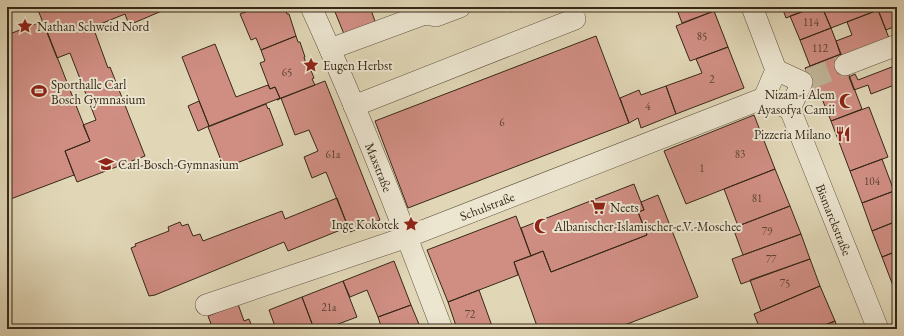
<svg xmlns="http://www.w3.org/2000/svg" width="904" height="336" font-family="'EB Garamond',serif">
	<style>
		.building { fill: #d08e83; stroke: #362818 }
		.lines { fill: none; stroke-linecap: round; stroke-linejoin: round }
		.minor-tunnel { stroke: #bfb497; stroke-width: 21; stroke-dasharray: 21 10; stroke-linecap: butt }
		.minor-casing { stroke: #615440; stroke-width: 22 }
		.minor { stroke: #ece5d0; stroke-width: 21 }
		.labels { text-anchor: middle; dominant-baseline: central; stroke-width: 4; stroke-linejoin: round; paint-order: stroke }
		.number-label { font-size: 11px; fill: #5c4233 }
		.poi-label { font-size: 13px; fill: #362818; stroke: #ece5d0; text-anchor: start }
		.street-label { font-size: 13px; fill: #362818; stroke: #ece5d0 }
	</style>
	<rect width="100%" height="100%" fill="#e1d7b7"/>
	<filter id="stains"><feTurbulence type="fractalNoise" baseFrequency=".005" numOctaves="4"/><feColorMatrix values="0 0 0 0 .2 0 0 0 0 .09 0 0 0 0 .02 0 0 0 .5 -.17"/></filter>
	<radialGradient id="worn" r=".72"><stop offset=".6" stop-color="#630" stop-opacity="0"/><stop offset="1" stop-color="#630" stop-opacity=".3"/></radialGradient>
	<!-- building -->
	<path class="building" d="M46,7H171L129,25L125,14L93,27L108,68L110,67L145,156L77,182L65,151L90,141L83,125L96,120L70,53L57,58L38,10Z
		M247,7H286L285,8L287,14H289L296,36L261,50L256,38L251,40L240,14L248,11Z
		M333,7H370L377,27L346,39Z
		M509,7H524L511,12Z
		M676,7H712L714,11L682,23Z
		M782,7H815L786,18Z
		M815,7H822L831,28L800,40L790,16Z
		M822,7H877L878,10L831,28Z
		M877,7H897V29L896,26L886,30Z
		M878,10L889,38L841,56L836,41L852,35L847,22Z
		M714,11L728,47L690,61L676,26Z
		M43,21L90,141L65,151L74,175L8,200L7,35Z
		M831,28L841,54L810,66L800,40Z
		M296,36L298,42H300L305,57H304L306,64L308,63L314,78L312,79L315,85L277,100L280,98L275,87L270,89L260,63L265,61L261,50Z
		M596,36L629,123L408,208L375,121Z
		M215,44L236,97L268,85L270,89L275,87L280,98L209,126L182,57Z
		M728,47L744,88L676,114L666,86L702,73L696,59Z
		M841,54L862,109L831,121L818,89L814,91L805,68Z
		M897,65V84L871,94L868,85L854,90L849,77L855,74L858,80Z
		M325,81L380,220L350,232L326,172L312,178L304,157L318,151L309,130L295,135L281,98Z
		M666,86L676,114L641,128L638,118L629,123L620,98L639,90L641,95Z
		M199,101L209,126L198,131L188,106Z
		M266,104L268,109L269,108L283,145L224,168L208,127Z
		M869,107L888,157L850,171L831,121Z
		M754,115L775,169L686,204L664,151Z
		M882,159L894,191L862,203L850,171Z
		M775,169L790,206L738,226L724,189Z
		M634,184L644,210L638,212L647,235L551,272L543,251L531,256L521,228Z
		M894,191L897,199V221L872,231L862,203Z
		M658,195L698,297L614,329H538L514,262L543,251L551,272L647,235L638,212L644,210L641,202Z
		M337,198L348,227L288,251L284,242L155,295L149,296L131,248L136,246L135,244L169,231L168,227L180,222L182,226L188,224L193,236L200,234L203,241L282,211L285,219Z
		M790,206L801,234L743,255L733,228Z
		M516,216L531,256L514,262L518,275L448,302L427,250Z
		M897,221V251L882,257L872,231Z
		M801,234L810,259L741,284L732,259Z
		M897,251V282L892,283L882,257Z
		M810,259L820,286L761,311L750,280Z
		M394,261L411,305L378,317L367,290L350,297L343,281Z
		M343,281L357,317L325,329H314L302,297Z
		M897,282V296L892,283Z
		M820,286L835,321L815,329H760L754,314Z
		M479,290L492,326L484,329H457L448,302Z
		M302,297L314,329H276L269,310Z
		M238,304L244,321L249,319L253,329H213L208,316Z
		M411,305L421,329H382L378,317Z
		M835,321L838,329H815Z"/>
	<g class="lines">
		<!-- minor-tunnel -->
		<path class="minor-tunnel" d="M809,79L845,65"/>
		<defs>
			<g id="minor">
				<path id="s1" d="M311,7C359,112 401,221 442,329"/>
				<path d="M752,7L776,70L764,98L790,109L802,82L776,70"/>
				<path d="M330,49L425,14L436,16L460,7"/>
				<path d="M845,65L897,45"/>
				<path d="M354,106L575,19"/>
				<path id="s2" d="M790,109L878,329"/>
				<path id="s3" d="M206,305L407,237L764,98"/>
			</g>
		</defs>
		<!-- minor casing -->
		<use href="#minor" class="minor-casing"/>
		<!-- minor -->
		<use href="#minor" class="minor"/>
	</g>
	<!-- icons -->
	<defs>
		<symbol id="sight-bare" viewBox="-9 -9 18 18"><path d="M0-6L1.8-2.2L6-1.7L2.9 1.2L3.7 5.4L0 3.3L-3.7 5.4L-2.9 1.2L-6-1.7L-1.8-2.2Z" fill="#8f2418" stroke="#ece5d0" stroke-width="2.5" paint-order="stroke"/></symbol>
		<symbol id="stadium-bare" viewBox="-9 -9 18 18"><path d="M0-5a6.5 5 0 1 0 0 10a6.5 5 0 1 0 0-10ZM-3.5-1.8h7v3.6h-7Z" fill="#8f2418" stroke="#ece5d0" stroke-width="2.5" paint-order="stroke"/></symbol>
		<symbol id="mosque-bare" viewBox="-9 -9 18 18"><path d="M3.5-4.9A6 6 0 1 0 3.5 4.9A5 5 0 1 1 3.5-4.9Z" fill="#8f2418" stroke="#ece5d0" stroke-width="2.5" paint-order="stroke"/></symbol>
		<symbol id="restaurant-bare" viewBox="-9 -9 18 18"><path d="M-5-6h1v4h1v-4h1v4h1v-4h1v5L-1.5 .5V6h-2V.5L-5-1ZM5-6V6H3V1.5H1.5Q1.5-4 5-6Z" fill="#8f2418" stroke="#ece5d0" stroke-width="2.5" paint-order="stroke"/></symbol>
		<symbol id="school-bare" viewBox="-9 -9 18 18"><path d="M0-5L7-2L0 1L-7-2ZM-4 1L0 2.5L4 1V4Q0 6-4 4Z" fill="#8f2418" stroke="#ece5d0" stroke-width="2.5" paint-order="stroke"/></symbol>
		<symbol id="supermarket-bare" viewBox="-9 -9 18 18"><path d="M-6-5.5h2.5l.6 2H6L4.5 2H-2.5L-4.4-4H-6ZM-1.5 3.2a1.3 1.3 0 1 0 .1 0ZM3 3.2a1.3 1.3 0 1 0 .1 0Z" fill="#8f2418" stroke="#ece5d0" stroke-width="2.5" paint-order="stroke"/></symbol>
	</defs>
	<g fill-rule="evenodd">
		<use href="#sight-bare" x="14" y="15" width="22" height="22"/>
		<use href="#sight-bare" x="300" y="54" width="22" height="22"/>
		<use href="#stadium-bare" x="28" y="80" width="22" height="22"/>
		<use href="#mosque-bare" x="836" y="90" width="22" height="22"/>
		<use href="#restaurant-bare" x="832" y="123" width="22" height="22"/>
		<use href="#school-bare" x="95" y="153" width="22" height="22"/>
		<use href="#supermarket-bare" x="587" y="196" width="22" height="22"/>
		<use href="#sight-bare" x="400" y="213" width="22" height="22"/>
		<use href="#mosque-bare" x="531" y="215" width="22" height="22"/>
	</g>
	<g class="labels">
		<!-- number labels -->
		<g class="number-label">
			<text x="811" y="22">114</text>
			<text x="702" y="36">85</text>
			<text x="820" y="48">112</text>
			<text x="287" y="72">65</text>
			<text x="712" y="79">2</text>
			<text x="648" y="106">4</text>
			<text x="502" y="122">6</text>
			<text x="333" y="154">61a</text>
			<text x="740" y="154">83</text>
			<text x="702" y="168">1</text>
			<text x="872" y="181">104</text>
			<text x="757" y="198">81</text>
			<text x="767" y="231">79</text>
			<text x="771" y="259">77</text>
			<text x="785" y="283">75</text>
			<text x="329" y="307">21a</text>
			<text x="470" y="314">72</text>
		</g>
		<!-- poi labels -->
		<g class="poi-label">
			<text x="37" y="26">Nathan Schweid Nord</text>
			<text x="323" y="65">Eugen Herbst</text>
			<text x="51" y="84">Sporthalle Carl<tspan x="51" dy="15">Bosch Gymnasium</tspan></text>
			<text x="835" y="94" text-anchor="end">Nizam-i Alem<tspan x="835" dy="15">Ayasofya Camii</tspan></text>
			<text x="831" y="134" text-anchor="end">Pizzeria Milano</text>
			<text x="118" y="164">Carl-Bosch-Gymnasium</text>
			<text x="610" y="207">Neets</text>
			<text x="399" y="224" text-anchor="end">Inge Kokotek</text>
			<text x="554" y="226">Albanischer-Islamischer-e.V.-Moschee</text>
		</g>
		<!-- street labels -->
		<g class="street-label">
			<text stroke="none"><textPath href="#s1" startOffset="174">Maxstraße</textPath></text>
			<text stroke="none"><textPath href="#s3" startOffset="298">Schulstraße</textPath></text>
			<text stroke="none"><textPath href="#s2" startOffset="119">Bismarckstraße</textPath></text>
		</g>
	</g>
	<!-- margin -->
	<rect width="904" height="336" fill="none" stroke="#e1d7b7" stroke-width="24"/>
	<rect x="8" y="8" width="888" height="320" fill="none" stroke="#362818" stroke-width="2"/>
	<rect x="12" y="12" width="880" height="312" fill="none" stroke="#362818"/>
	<rect width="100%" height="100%" filter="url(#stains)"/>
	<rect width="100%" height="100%" fill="url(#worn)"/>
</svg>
